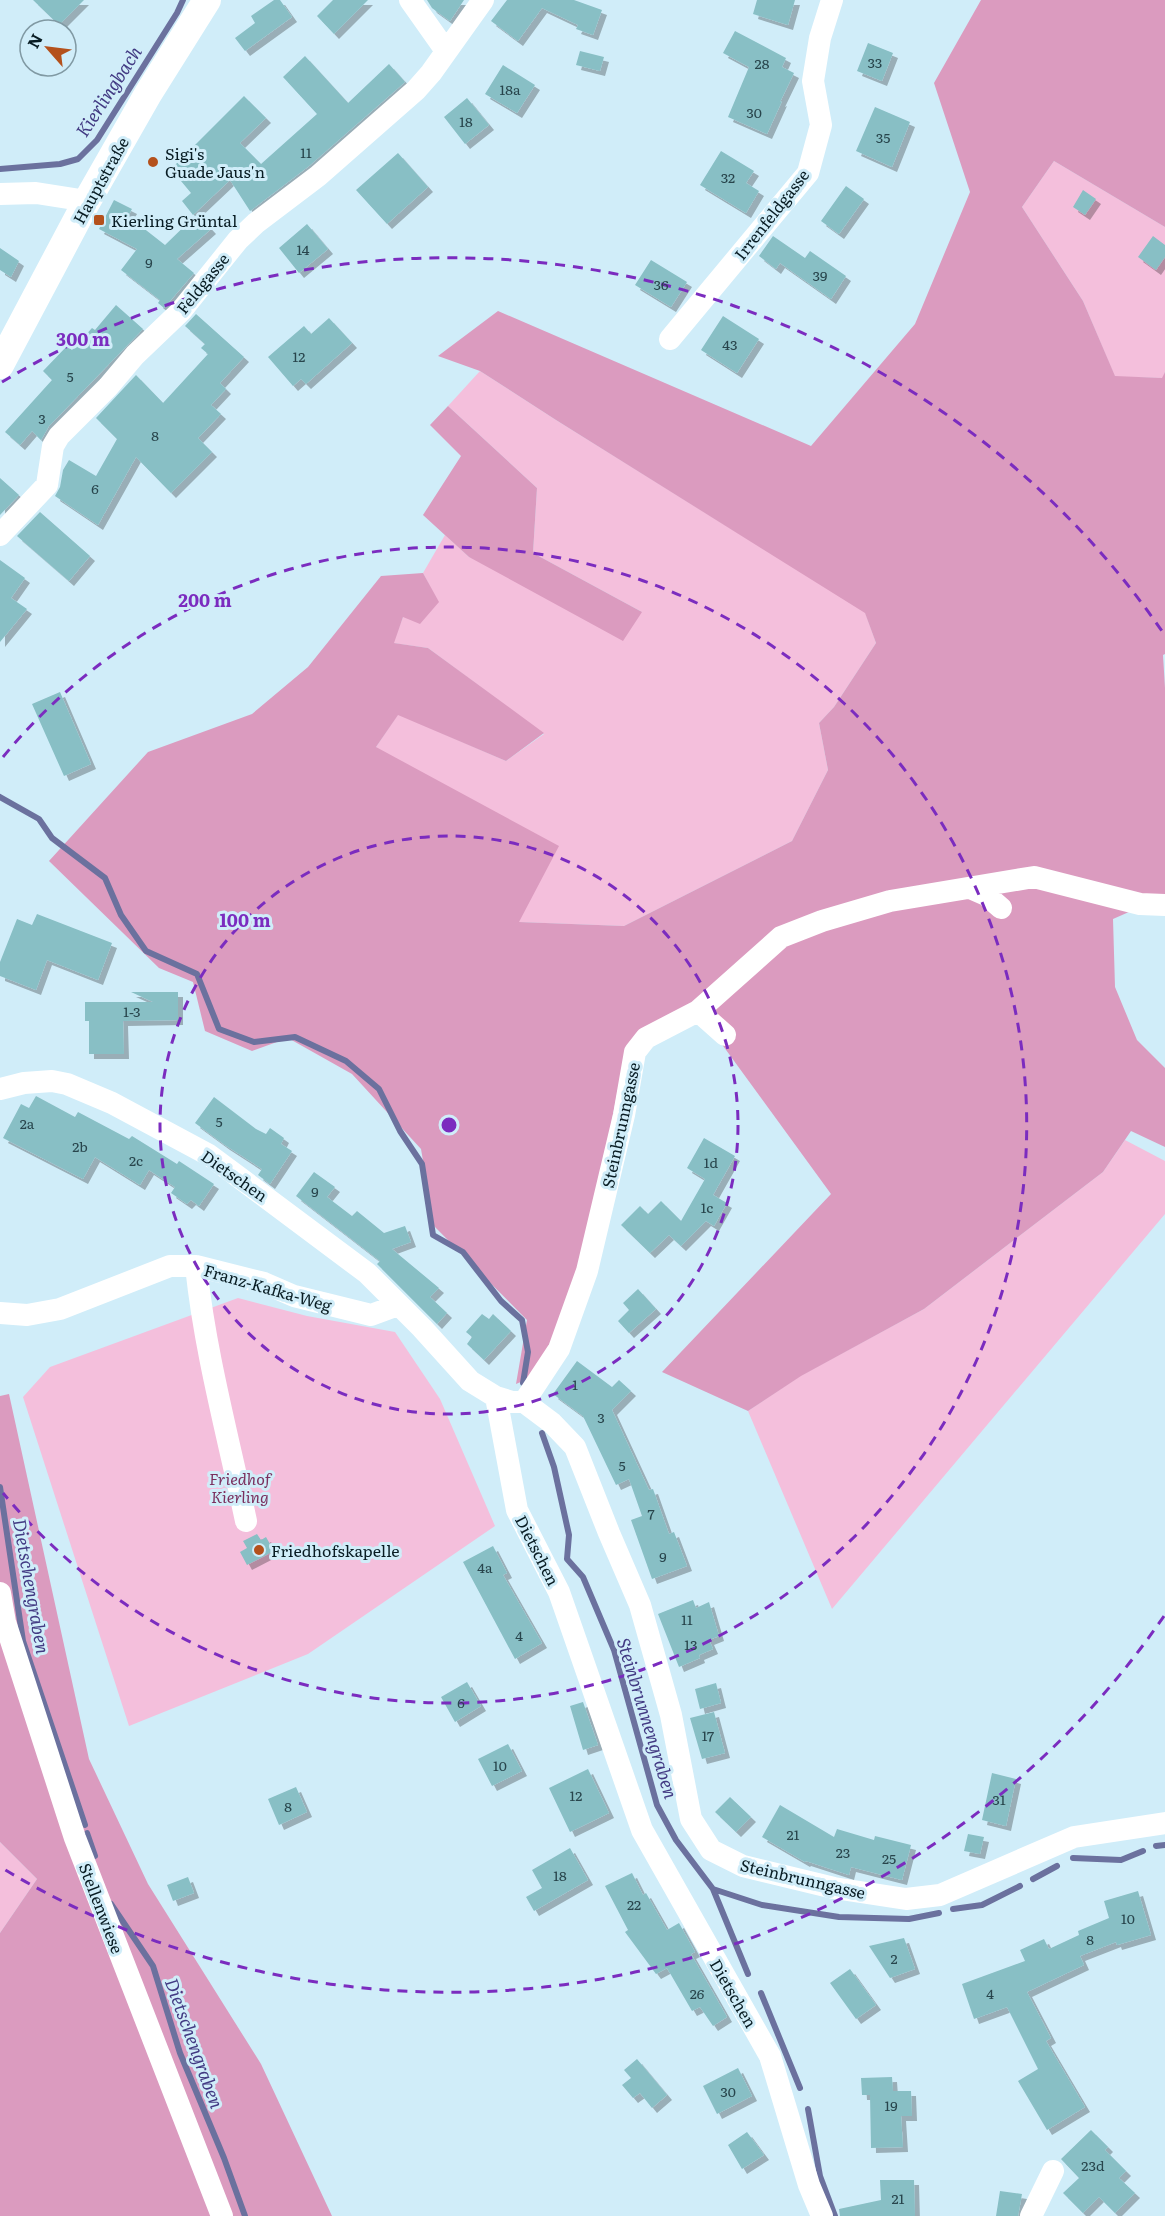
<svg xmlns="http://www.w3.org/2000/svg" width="1165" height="2216" font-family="Literata,serif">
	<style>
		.green { fill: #f4bfdc }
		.forest { fill: #db9bbf }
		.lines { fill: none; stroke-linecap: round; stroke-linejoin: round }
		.stream { stroke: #6b719e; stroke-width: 6 }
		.building { fill: #88bfc5; filter: url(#shadow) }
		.minor { stroke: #fff; stroke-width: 22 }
		.major { stroke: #fff; stroke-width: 28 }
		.ring { fill: none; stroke: #7b2cbf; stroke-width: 3; stroke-dasharray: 10 8 }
		.poi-dot { fill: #b4511c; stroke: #d0edf9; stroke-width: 2 }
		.labels { text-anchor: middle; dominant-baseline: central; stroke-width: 6; stroke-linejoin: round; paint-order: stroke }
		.number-label { font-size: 14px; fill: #28454c }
		.poi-label { font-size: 16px; fill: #081c23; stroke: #d0edf9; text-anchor: start }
		.street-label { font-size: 16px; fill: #081c23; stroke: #d0edf9 }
		.park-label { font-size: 16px; font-style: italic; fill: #7a2f5e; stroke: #d0edf9 }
		.water-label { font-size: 18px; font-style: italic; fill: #423a83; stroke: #d0edf9 }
		.centre { fill: #7b2cbf; stroke: #d0edf9; stroke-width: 3 }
		.ring-label { font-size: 18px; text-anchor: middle; font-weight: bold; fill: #7b2cbf; stroke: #d0edf9; stroke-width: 6; stroke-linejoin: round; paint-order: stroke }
	</style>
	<defs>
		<filter id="shadow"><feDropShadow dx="5" dy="5" stdDeviation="0" flood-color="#0004"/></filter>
	</defs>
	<rect width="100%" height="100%" fill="#d0edf9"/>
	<!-- green -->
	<path class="green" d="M1054,161L1165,227V372L1163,378L1115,377L1083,301L1022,207Z
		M480,371L556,420L865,612L876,643L834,707L819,723L828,770L792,841L624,926L518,922L376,747L398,714L506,761L544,734L428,648L393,643L403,617L438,602L423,573L445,535L469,557L642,612L533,553L537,488L448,406Z
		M1125,1140L1165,1161V1214L832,1609L748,1411L800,1376L924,1309L1103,1172Z
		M238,1298L307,1316L395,1332L440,1399L495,1526L308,1654L129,1726L23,1397L50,1367Z
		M0,1842L37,1879L0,1933Z"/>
	<!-- forest -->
	<path class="forest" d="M981,0H1165V227L1054,161L1022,207L1083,301L1115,376L1162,378L1165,372V654L1163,655L1165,688V906L1138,908L1113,919L1115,987L1137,1040L1165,1068V1147L1131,1131L1103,1172L924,1309L801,1376L748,1411L662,1372L831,1194L702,1017L625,1053L583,1269L537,1375L516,1384L527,1320L434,1226L421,1149L352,1074L288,1038L252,1051L205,1031L193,982L159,968L49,861L148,752L252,714L308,667L381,576L423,573L439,602L420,624L403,617L394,643L428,648L544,733L506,761L398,715L376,747L559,846L519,922L624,926L792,841L828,770L819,723L834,707L876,643L865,613L556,420L480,371L438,356L498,311L811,446L915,324L970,192L934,83Z
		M448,406L537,488L533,553L642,612L623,641L469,557L423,515L461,456L430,425Z
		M9,1394L89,1759L148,1884L261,2064L332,2216H0V1933L37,1879L0,1842V1396Z"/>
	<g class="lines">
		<!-- stream -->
		<path class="stream" d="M0,169L60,164L78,159L97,140L177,13L183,0
			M0,797L39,819L52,838L105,878L121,915L146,951L197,974L219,1029L254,1042L295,1037L346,1061L379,1089L400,1131L422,1164L433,1235L463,1252L501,1301L522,1320L528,1352L523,1383
			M542,1433L554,1467L569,1535L567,1559L583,1577L614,1650L657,1805L676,1840L713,1889L762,1905L839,1917L909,1919L939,1913
			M0,1487L23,1641L85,1825
			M87,1833L95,1856
			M1156,1846L1165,1845
			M1073,1858L1121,1860L1143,1851
			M1033,1879L1057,1866
			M713,1889L748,1974
			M111,1904L153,1966L180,2053L224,2158L245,2216
			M953,1909L982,1905L1020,1886
			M761,1993L800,2088
			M808,2109L820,2176L835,2216"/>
	</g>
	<!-- building -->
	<path class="building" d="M33,0H84L59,25Z
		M274,0H280L292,17L245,51L235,38L255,23L251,16Z
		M333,0H368L334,34L317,16Z
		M427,0H464L450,21L432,8Z
		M507,0H574L602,10L593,35L576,29L578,25L542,8L518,41L491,21Z
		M757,0H795L788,25L753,14Z
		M735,31L786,58L782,67L794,73L780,102L782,101L767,134L728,117L749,67L723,53Z
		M868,43L893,53L882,81L857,71Z
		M580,51L604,57L600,71L576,65Z
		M305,56L348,103L389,64L405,82L309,166L250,211L230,180L193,215L182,201L191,193L171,169L244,96L266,118L240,143L261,164L317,114L283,77Z
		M503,65L535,85L517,113L485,94Z
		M467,98L489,125L465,144L444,117Z
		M875,107L910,122L892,167L856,151Z
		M721,151L754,171L746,183L759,191L746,213L700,185Z
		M398,153L428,187L387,224L356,190Z
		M846,186L864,199L839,234L821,221Z
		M1083,190L1096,199L1085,215L1073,207Z
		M114,200L132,209L128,216L165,245L197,214L211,229L177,259L194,273L164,308L158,303L160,300L121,270L137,249L99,229Z
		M307,224L328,249L299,273L279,248Z
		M773,236L805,258L810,251L846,276L831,299L780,263L776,269L759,256Z
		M1153,236L1165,245V257L1156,270L1138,257Z
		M0,248L19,261L11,277L0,270Z
		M651,260L687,282L671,307L635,285Z
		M116,305L143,329L49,426L41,440L32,431L20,445L5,432L52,380L43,371L67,346L72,350L92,328L95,330Z
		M196,314L244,357L220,383L226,389L211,405L221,414L198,438L212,452L171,493L136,457L98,525L55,496L60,487L63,470L69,460L96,476L117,439L96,418L136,375L163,403L208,354L201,348L205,344L185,326Z
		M723,316L759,339L737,373L701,350Z
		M329,318L352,343L306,384L301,379L293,386L268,357L304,326L311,334Z
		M0,478L19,495L0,515Z
		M40,512L90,556L69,581L17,536Z
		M0,560L25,578L11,598L27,609L0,642Z
		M60,692L91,764L64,776L32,704Z
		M37,914L112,943L98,980L47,960L36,990L0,976V962L17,919L32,925Z
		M131,992H178V1020L123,1021L124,1054H89V1021H85V1002H153Z
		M36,1096L75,1117L78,1112L129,1139L132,1136L177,1164L179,1161L214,1184L199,1206L191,1200L187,1204L171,1193L175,1187L149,1170L140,1185L95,1157L83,1179L3,1138L21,1104L29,1108Z
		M214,1097L256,1129L266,1134L270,1128L284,1138L281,1144L292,1151L270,1184L258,1175L262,1169L225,1145L195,1123Z
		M704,1138L735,1156L713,1195L727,1203L714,1226L706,1221L681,1246L669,1235L650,1253L621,1225L640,1206L648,1214L661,1201L681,1221L705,1179L687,1168Z
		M314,1172L335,1187L327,1197L352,1216L357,1211L384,1233L405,1226L411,1242L392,1249L439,1288L430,1297L447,1313L437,1324L377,1264L380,1261L296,1196Z
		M638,1289L656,1309L629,1333L618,1321L629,1310L623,1303Z
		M482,1314L489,1319L493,1314L511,1331L484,1360L467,1344L472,1337L466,1332Z
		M577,1361L612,1387L619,1380L631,1391L612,1410L649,1490L653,1489L669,1534L674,1532L687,1566L652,1579L631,1520L642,1516L629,1479L616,1485L583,1416L553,1394Z
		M257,1534L261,1540L266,1537L274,1551L247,1565L240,1552L247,1548L243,1541Z
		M493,1546L507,1573L503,1575L542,1643L515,1659L463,1562Z
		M693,1600L696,1608L709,1602L719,1636L709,1640L713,1649L699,1655L700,1658L679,1667L658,1614Z
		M467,1682L481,1706L455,1722L441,1697Z
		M716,1683L721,1703L700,1709L695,1689Z
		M583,1702L598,1745L583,1750L570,1706Z
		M714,1712L725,1753L702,1759L690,1718Z
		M508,1744L522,1771L492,1786L478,1759Z
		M588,1769L609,1813L570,1832L549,1788Z
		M992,1773L1016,1779L1006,1826L982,1820Z
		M296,1787L307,1812L279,1825L268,1799Z
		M730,1797L751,1817L736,1832L715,1812Z
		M780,1805L834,1837L837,1829L874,1840L875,1836L911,1845L902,1880L851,1867L849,1875L806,1861L805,1862L762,1837Z
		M968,1834L984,1837L980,1854L964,1851Z
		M570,1848L588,1880L534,1911L526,1897L542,1888L532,1870Z
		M632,1873L643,1895L646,1893L667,1930L679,1923L695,1952L691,1954L727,2017L713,2026L700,2007L692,2011L667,1968L656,1974L625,1932L628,1930L605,1886Z
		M188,1877L194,1893L173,1901L167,1885Z
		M1138,1891L1151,1935L1117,1945L1116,1942L1080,1956L1084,1965L1027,1992L1051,2038L1046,2041L1085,2107L1047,2130L1018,2081L1038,2069L1007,2007L974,2019L962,1984L1025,1961L1020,1950L1044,1939L1049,1949L1079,1935L1078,1931L1109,1918L1104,1901Z
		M904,1938L915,1969L890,1978L869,1946Z
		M850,1969L876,2005L856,2019L830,1983Z
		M637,2059L667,2095L652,2108L640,2093L633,2098L622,2085L631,2078L624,2070Z
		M738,2068L752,2096L717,2114L703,2086Z
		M892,2077L893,2091H911L912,2116H901L903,2147L871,2148L870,2095H862L861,2078Z
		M1091,2130L1108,2147L1105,2150L1126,2171L1119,2178L1135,2193L1115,2213L1099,2197L1083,2213L1063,2193L1079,2178L1061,2159Z
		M747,2132L764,2155L742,2169L728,2145Z
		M880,2180H914L915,2216H840L839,2209L881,2200Z
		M1000,2191L1022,2194L1018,2216H996Z"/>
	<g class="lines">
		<!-- minor -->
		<path class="minor" d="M410,0L446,51
			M0,194L36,193L87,201
			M670,339L808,173L821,125L813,81L820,38L832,0
			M0,535L47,485L53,446L59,436L108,387L135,355L181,311L238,240L256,223L318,176L416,90L431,73L483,0
			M970,888L986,895L1001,908
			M698,1011L725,1035
			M0,1089L24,1083L52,1081L67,1084L112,1103L209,1155L367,1273L422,1328L470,1381L496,1397L512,1402H524L552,1423L575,1447L609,1533L640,1605L671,1715L691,1819L711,1850L743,1866L834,1888L906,1899L940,1895L1074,1837L1165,1823
			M196,1266C205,1353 228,1436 246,1521
			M0,1313L27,1315L60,1309L170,1266H196L264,1283L294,1296L371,1315L398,1305
			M496,1397L517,1510L559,1592L642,1830L770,2056L809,2185L822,2216
			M524,1402L559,1349L587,1271L624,1115L635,1052L646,1038L698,1011L781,937L822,921L890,901L1034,877L1140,904L1165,905
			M0,1593L5,1622L75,1838L222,2216
			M1031,2216L1053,2171"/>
		<!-- major -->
		<path class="major" d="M0,365L87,201L148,94L207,0"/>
	</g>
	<!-- distance rings -->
	<g class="ring">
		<circle cx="449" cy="1125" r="289"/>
		<path d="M3 757A578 578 0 1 1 3 1493"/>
		<path d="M1164 1616A867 867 0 0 1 2 1868M2 382A867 867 0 0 1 1164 634"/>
	</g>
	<!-- markers -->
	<g class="poi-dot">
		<circle cx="153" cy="162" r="6"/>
		<rect x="93" y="214" width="12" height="12" rx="3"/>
		<circle cx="259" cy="1550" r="6"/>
	</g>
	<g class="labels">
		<!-- number labels -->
		<g class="number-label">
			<text x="875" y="62">33</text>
			<text x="762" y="63">28</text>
			<text x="510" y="89">18a</text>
			<text x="754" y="112">30</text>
			<text x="466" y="121">18</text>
			<text x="883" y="137">35</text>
			<text x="306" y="152">11</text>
			<text x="728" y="177">32</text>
			<text x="303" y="249">14</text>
			<text x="149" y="262">9</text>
			<text x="820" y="275">39</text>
			<text x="661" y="284">36</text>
			<text x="730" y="344">43</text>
			<text x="299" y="356">12</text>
			<text x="70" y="376">5</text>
			<text x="42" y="418">3</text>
			<text x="155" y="435">8</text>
			<text x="95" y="488">6</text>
			<text x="132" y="1011">1-3</text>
			<text x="219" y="1121">5</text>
			<text x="27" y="1123">2a</text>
			<text x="80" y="1146">2b</text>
			<text x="136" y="1160">2c</text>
			<text x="711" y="1162">1d</text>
			<text x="315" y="1191">9</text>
			<text x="707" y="1207">1c</text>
			<text x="575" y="1384">1</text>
			<text x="601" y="1417">3</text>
			<text x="622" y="1465">5</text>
			<text x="651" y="1513">7</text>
			<text x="663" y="1556">9</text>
			<text x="485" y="1567">4a</text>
			<text x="687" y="1619">11</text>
			<text x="519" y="1635">4</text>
			<text x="691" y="1644">13</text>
			<text x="461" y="1702">6</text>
			<text x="708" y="1735">17</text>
			<text x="500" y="1765">10</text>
			<text x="576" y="1795">12</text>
			<text x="999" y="1799">31</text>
			<text x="288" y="1806">8</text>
			<text x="793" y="1834">21</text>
			<text x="843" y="1852">23</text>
			<text x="889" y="1858">25</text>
			<text x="560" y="1875">18</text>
			<text x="634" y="1904">22</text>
			<text x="1128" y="1918">10</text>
			<text x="1090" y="1939">8</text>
			<text x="894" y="1958">2</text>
			<text x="697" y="1993">26</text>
			<text x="990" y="1993">4</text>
			<text x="728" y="2091">30</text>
			<text x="891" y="2105">19</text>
			<text x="1093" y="2165">23d</text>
			<text x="898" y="2198">21</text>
		</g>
		<!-- poi labels -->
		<g class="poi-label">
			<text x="165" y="153">Sigi's<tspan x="165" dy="18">Guade Jaus'n</tspan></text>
			<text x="111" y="220">Kierling Grüntal</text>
			<text x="271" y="1550">Friedhofskapelle</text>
		</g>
		<!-- street labels -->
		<g class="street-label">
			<text transform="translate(100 180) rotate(-61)">Hauptstraße</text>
			<text transform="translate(771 214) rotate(-52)">Irrenfeldgasse</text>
			<text transform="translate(202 283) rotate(-51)">Feldgasse</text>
			<text transform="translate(620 1125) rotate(-78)">Steinbrunngasse</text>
			<text transform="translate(235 1175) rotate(35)">Dietschen</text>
			<text transform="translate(268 1287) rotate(16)">Franz-Kafka-Weg</text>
			<text transform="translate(538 1550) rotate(63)">Dietschen</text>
			<text transform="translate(803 1878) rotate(13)">Steinbrunngasse</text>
			<text transform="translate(102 1908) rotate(69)">Stellenwiese</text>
			<text transform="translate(734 1993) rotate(60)">Dietschen</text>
		</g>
		<!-- park labels -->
		<g class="park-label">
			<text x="240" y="1478">Friedhof<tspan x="240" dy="18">Kierling</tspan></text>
		</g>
		<!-- water labels -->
		<g class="water-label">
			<text transform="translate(108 91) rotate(-57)">Kierlingbach</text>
			<text transform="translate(32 1586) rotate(80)">Dietschengraben</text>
			<text transform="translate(648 1718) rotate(73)">Steinbrunnengraben</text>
			<text transform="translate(195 2043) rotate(70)">Dietschengraben</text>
		</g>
	</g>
	<circle cx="449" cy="1125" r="9" class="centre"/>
	<g class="ring-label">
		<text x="83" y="346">300 m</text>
		<text x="205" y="607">200 m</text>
		<text x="245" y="927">100 m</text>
	</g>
	<!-- north arrow -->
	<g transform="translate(48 48) rotate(298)"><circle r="28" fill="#d0edf9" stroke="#8099a3" stroke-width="1.5"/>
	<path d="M0-4.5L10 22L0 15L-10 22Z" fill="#b4511c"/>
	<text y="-9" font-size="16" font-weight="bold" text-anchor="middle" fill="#081c23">N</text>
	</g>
</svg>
